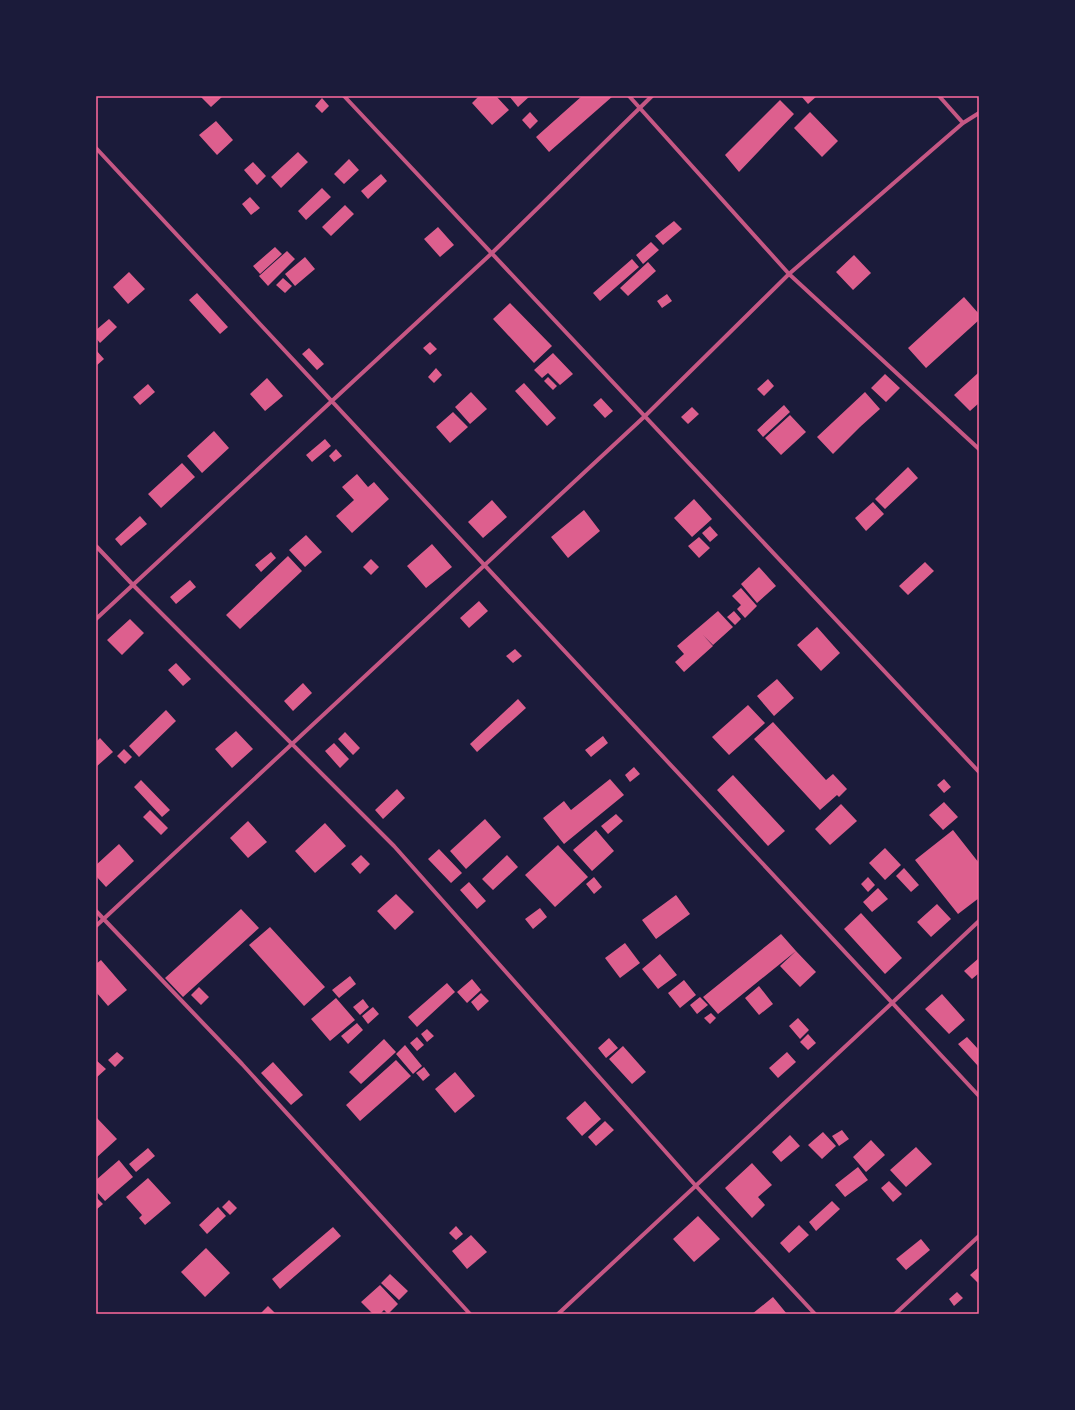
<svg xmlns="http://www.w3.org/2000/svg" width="1075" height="1410" font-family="'Work Sans',sans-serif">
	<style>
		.building { fill: #dd5f8e }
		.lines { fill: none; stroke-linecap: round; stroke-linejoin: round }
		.minor { stroke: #c65784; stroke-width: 4 }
		.neatline { fill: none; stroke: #ff6b9d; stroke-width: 1.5 }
	</style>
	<rect width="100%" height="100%" fill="#1b1b3a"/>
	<!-- building -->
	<path class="building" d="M200,96H223L211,107Z
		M479,96H496L509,110L492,125L472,103Z
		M509,96H530L518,107Z
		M582,96H613L549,152L536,137Z
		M801,96H817L808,104Z
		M322,98L329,106L322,113L315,106Z
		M780,100L794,114L739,172L725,155Z
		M530,112L538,121L530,129L522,120Z
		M810,112L838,141L822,157L794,128Z
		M216,121L233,140L217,155L199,135Z
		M298,152L308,162L281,188L271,177Z
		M349,159L359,170L344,184L334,174Z
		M253,162L266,176L257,185L244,170Z
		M381,174L387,181L368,199L361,191Z
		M322,188L331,197L306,220L298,211Z
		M250,197L260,208L251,215L242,204Z
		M345,205L354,214L331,236L322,227Z
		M674,221L682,229L663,245L655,236Z
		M438,227L454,245L440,257L424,239Z
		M651,242L659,250L643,264L636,255Z
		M275,247L282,254L260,274L253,266Z
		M287,251L295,259L268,286L259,276Z
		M854,255L871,273L853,290L836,272Z
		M305,257L315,269L295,286L285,274Z
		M632,259L639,267L600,301L593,293Z
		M648,262L656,271L628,296L620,288Z
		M129,272L145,289L128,304L113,287Z
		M283,278L292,286L285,293L276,285Z
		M197,293L228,327L220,334L189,300Z
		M667,294L672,301L662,308L657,301Z
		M964,297L979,314V320L926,368L908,348Z
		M510,303L552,346L534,363L493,319Z
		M109,319L117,327L100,343L96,338V330Z
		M430,342L437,349L430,355L423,348Z
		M309,348L324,364L317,370L302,354Z
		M96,350L104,359L96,366Z
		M553,353L573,374L560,385L548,373L542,378L534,370Z
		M436,368L442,375L434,383L428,377Z
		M978,373L979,403L970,411L954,395Z
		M885,374L900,388L886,402L871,388Z
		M548,377L557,386L553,390L544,381Z
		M267,378L283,396L265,411L250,394Z
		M768,379L774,386L764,396L757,389Z
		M524,383L556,418L547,426L515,391Z
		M148,384L155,392L140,405L133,397Z
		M471,392L487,409L470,424L455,407Z
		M865,392L880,409L860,427L833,454L817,437Z
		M601,398L613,411L605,418L593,405Z
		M784,405L790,412L763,437L757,430Z
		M692,407L699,414L688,424L681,417Z
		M453,412L468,427L450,443L436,427Z
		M790,415L806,432L781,455L765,438Z
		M214,431L229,448L202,473L187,456Z
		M325,439L331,446L312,462L306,455Z
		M336,449L342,456L334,462L329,456Z
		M182,463L195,477L161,508L148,494Z
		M908,467L918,478L885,509L875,499Z
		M357,474L368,487L374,482L389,499L352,533L336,516L354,500L342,487Z
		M694,499L712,519L692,537L674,518Z
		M492,500L507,517L483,538L468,522Z
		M873,502L884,514L866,531L855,518Z
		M584,510L600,531L568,558L551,537Z
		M140,516L147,524L121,546L115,539Z
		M710,526L718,535L710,542L702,533Z
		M306,535L322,552L305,567L289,550Z
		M699,537L710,548L699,558L688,546Z
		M432,544L452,567L426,588L407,566Z
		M271,552L276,558L261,572L255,565Z
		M288,556L302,571L240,629L226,615Z
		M371,559L379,567L371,575L363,567Z
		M925,562L934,571L908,595L899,586Z
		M759,567L776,586L757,603L741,584Z
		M190,580L196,587L176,604L170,597Z
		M741,588L757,606L745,618L737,609L741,605L732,596Z
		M479,601L488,611L469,628L460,618Z
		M718,611L733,627L713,645L703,635L713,646L684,672L675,662L684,654L677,646Z
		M734,611L741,619L735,625L727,617Z
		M130,619L144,633L122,655L107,640Z
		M817,627L840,653L821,671L797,645Z
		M515,649L522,656L513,663L506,656Z
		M176,663L191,679L183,686L168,670Z
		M777,679L794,698L774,716L757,696Z
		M303,683L312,693L293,711L284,701Z
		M518,699L526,708L477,752L470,744Z
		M748,705L765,723L729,755L712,737Z
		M166,710L176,721L139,757L129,746Z
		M773,722L826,780L833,774L847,789L839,797L837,795L820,810L754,739Z
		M236,731L253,749L232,768L215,749Z
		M345,732L360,748L353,755L338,739Z
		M603,736L608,743L591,757L585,750Z
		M100,738L113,752L96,767V742Z
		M334,743L349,759L340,768L325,751Z
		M124,749L132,757L125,764L117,756Z
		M634,767L640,774L630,782L625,775Z
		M733,775L785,831L768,846L717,790Z
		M610,779L624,795L564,844L543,818L564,801L571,810Z
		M944,779L951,787L944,793L937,785Z
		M141,780L170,810L162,817L134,787Z
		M397,789L405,798L383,819L375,810Z
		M944,802L958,817L943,830L929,815Z
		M841,804L857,821L830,845L815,829Z
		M150,810L168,828L161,835L143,817Z
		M616,814L623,821L608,834L601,826Z
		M485,819L501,837L466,869L450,851Z
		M248,821L267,842L248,858L230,838Z
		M325,823L346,846L315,873L295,851Z
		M596,830L614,851L592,871L573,850Z
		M953,830L979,863V898L958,914L915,860Z
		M119,844L134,861L106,887L96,876V865Z
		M558,845L588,877L555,907L525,875Z
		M885,848L901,865L885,880L869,863Z
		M439,849L462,873L451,883L428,859Z
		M361,855L370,864L360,874L351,864Z
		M507,855L518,867L493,890L482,879Z
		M904,868L919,885L911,892L896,876Z
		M594,877L602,887L594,894L586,884Z
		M868,877L875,885L868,892L861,884Z
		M469,882L486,901L477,909L460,890Z
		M878,888L888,899L872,912L863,902Z
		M396,894L414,912L395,930L377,911Z
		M676,895L690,914L656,939L642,920Z
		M937,904L951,919L931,937L917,922Z
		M540,908L547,917L533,929L525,919Z
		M241,909L259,928L183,997L165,978Z
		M861,913L902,958L885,974L844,929Z
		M270,927L325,987L304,1006L249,945Z
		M781,934L796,951L718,1014L703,997Z
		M625,943L640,963L620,978L605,958Z
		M796,951L816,972L800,987L780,966Z
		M660,954L677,975L658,989L642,969Z
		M979,958V973L972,979L964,971Z
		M101,960L127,990L108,1006L96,992V964Z
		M350,976L356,984L339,998L332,990Z
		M472,979L481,990L467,1003L457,992Z
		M684,980L696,995L680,1008L668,993Z
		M447,983L455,992L417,1027L408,1017Z
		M759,986L773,1004L759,1015L745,998Z
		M199,987L209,997L201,1005L191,995Z
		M481,993L489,1001L478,1011L471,1002Z
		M942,994L965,1020L949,1034L925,1009Z
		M700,997L708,1005L697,1014L690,1005Z
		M336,998L355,1020L330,1041L311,1019Z
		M363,999L369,1007L360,1015L353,1007Z
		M373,1007L379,1014L368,1024L362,1016Z
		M711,1013L716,1018L710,1024L704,1018Z
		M798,1018L809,1030L800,1039L789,1026Z
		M357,1023L363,1030L348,1044L341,1036Z
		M427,1029L434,1036L427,1042L421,1034Z
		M808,1034L816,1043L808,1050L800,1042Z
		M417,1037L424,1045L417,1051L410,1043Z
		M967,1037L979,1050L978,1066L958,1044Z
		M609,1038L618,1048L606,1058L598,1048Z
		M384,1039L396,1052L361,1084L349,1072Z
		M405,1045L422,1066L413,1074L396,1054Z
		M623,1046L646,1072L632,1084L609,1059Z
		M117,1052L124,1058L115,1067L108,1060Z
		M787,1052L796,1062L778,1078L769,1068Z
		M96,1060L106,1069L96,1078Z
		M396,1060L411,1076L360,1121L346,1105Z
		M273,1062L303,1095L291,1105L261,1073Z
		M424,1067L430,1075L423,1081L416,1073Z
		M455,1072L475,1096L455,1113L435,1089Z
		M585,1101L601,1119L582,1136L566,1118Z
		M96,1117L117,1139L96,1158Z
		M605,1121L614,1130L596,1146L588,1137Z
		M842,1130L849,1139L839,1146L832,1136Z
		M823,1132L836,1146L822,1159L808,1145Z
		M790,1135L800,1146L781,1162L772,1152Z
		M871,1140L885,1155L866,1172L853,1157Z
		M916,1147L932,1164L906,1187L890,1170Z
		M148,1148L155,1156L136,1172L129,1164Z
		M119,1160L133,1177L105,1201L96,1191V1180Z
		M752,1163L772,1185L758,1197L765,1205L752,1218L725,1188Z
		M858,1167L868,1180L845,1197L835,1185Z
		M148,1178L171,1203L145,1225L139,1218L142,1215L126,1197Z
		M889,1181L902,1194L893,1202L881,1188Z
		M96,1197L103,1204L96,1210Z
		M229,1200L237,1208L230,1215L222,1207Z
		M832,1201L840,1209L816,1231L809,1222Z
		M218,1207L226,1216L207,1234L199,1225Z
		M698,1216L720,1239L694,1262L673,1239Z
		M799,1225L809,1235L789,1253L780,1243Z
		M456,1226L463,1234L456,1240L449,1233Z
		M333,1227L341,1236L280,1289L272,1279Z
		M471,1235L487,1252L467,1269L452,1251Z
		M921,1239L930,1250L906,1270L896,1259Z
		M206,1248L230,1273L205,1297L181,1272Z
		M979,1267V1282L978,1283L970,1275Z
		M390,1274L408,1291L399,1300L381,1283Z
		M380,1285L398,1304L388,1314L384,1310L380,1314H373L361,1302Z
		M957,1292L963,1298L954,1306L949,1299Z
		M773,1297L787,1314H752Z
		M268,1306L276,1314H260Z"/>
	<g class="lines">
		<!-- minor -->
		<path class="minor" d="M344,96L979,772
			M629,96L789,274L979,449
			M939,96L963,123
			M96,148L979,1096
			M96,546L133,585L394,846L696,1186L815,1314
			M96,619L492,253L652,96
			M96,911L242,1064L470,1314
			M96,926L645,416L789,274L963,123L979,113
			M558,1314L892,1003L979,921
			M895,1314L979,1236"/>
	</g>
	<!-- border -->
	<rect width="1075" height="1410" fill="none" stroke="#1b1b3a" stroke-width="194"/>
	<rect x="97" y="97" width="881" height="1216" class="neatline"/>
</svg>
